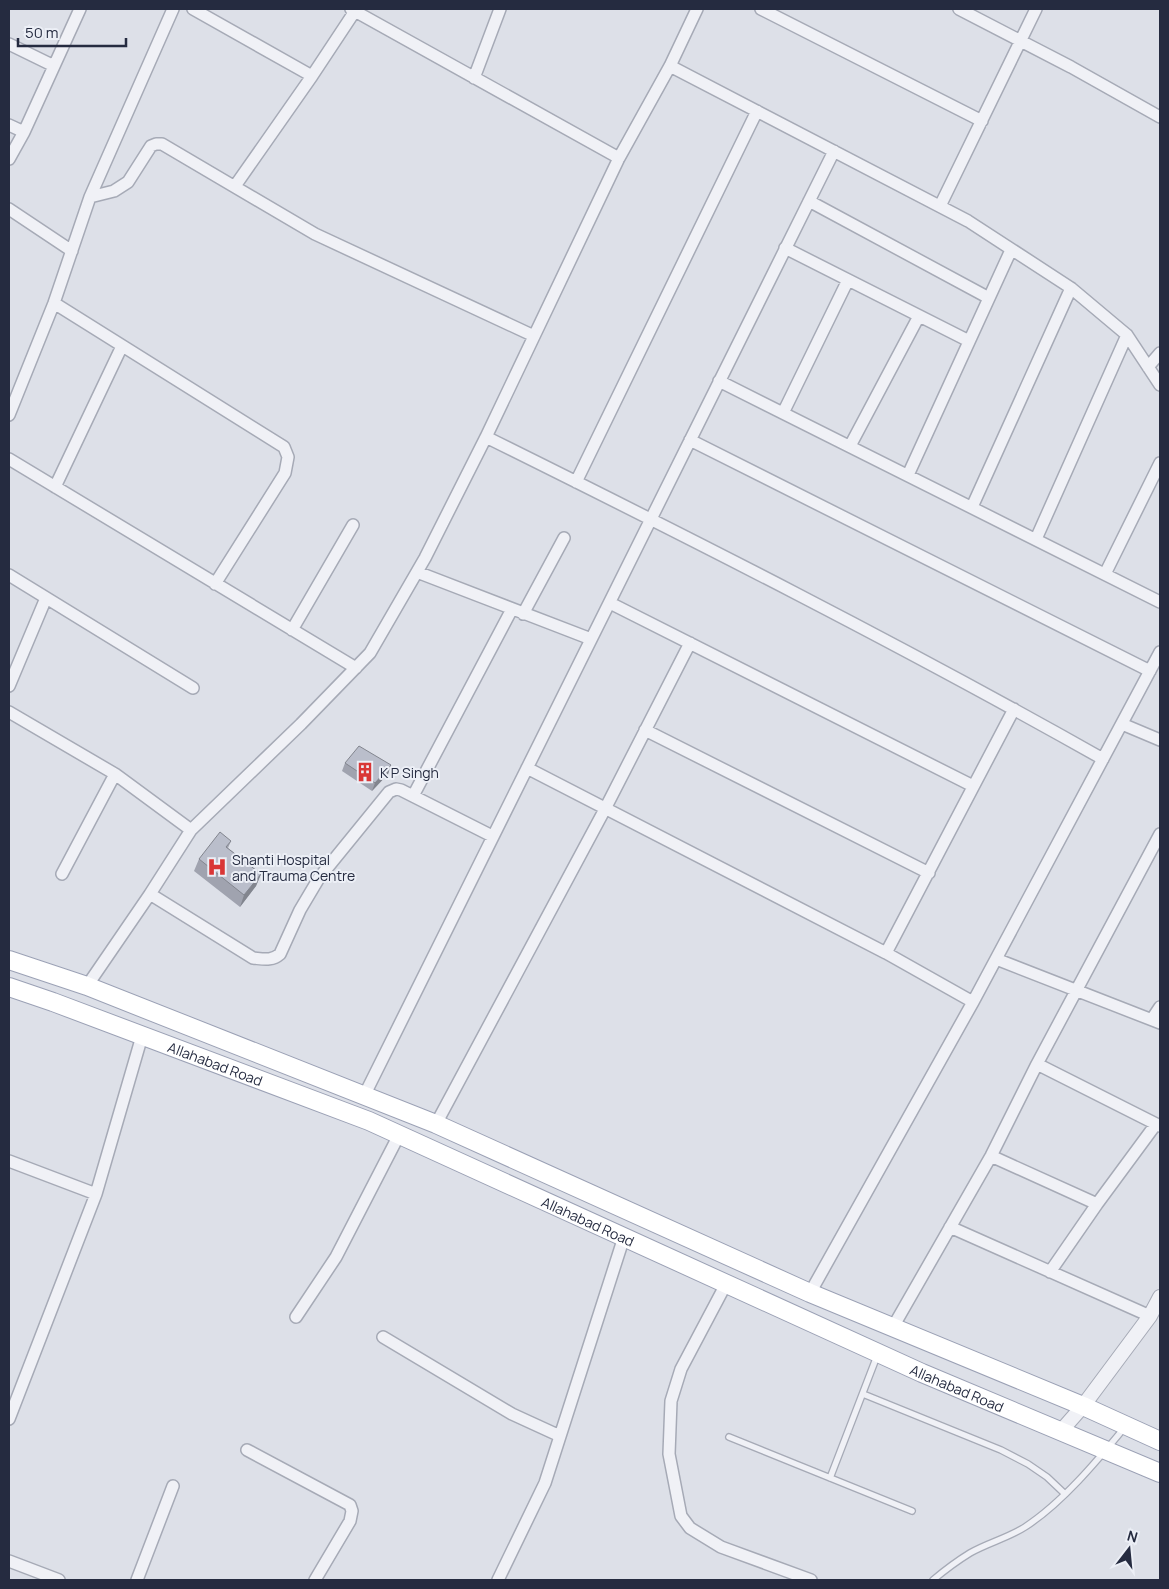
<svg xmlns="http://www.w3.org/2000/svg" width="1169" height="1589" font-family="Manrope,sans-serif">
	<style>
		.lines { fill: none; stroke-linecap: round; stroke-linejoin: round }
		.service-casing { stroke: #a6aab6; stroke-width: 8 }
		.minor-casing { stroke: #a6aab6; stroke-width: 14 }
		.tertiary-casing { stroke: #a6aab6; stroke-width: 16 }
		.primary-casing { stroke: #9ba1b5; stroke-width: 20 }
		.service { stroke: #f0f1f6; stroke-width: 5.5 }
		.minor { stroke: #f0f1f6; stroke-width: 11 }
		.tertiary { stroke: #f0f1f6; stroke-width: 14 }
		.primary { stroke: #fff; stroke-width: 18 }
		.wall { fill: #a0a3af }
		.shaded-wall { fill: #82858e }
		.building { fill: #babecb; stroke: #82858e }
		.labels { text-anchor: middle; dominant-baseline: central; stroke-width: 4; stroke-linejoin: round; paint-order: stroke }
		.poi-label { font-size: 14px; fill: #252b40; stroke: #eceff6; text-anchor: start }
		.street-label { font-size: 14px; fill: #252b40; stroke: #eceff6 }
	</style>
	<rect width="100%" height="100%" fill="#dde0e8"/>
	<g class="lines">
		<defs>
			<path id="service" d="M863,1394L1001,1450L1028,1464L1047,1477L1065,1494
				M729,1437L912,1511
				M830,1478L877,1356
				M933,1580C945,1570 957,1561 970,1553C987,1543 1008,1538 1025,1527C1062,1503 1097,1461 1125,1427"/>
			<path id="minor" d="M193,9L312,76
				M351,9L619,158
				M761,9L982,121
				M959,9L1071,67L1160,117
				M9,44L54,66
				M670,66L968,221L1071,288L1127,335L1160,385
				M474,78L500,9
				M9,125L24,132L80,9
				M9,159L24,132
				M235,186L312,76L355,11
				M90,197L114,191L128,182L151,146L156,144H162L315,234L534,336
				M809,201L989,298
				M940,206L1036,9
				M9,209L72,251
				M785,248L969,341
				M54,303L284,447L288,457L285,473L215,584
				M1148,367L1160,353
				M719,381L1160,602
				M783,413L848,280
				M9,415L54,303L90,197L173,9
				M486,437C694,540 901,645 1103,759
				M690,440L1150,671
				M850,446L919,316
				M9,459L356,668
				M908,475L1011,250
				M576,482L757,111
				M55,487L122,346
				M972,507L1071,288
				M1036,539L1127,335
				M417,572L591,639
				M1105,574L1160,463
				M9,575L193,688
				M610,603L973,786
				M523,614L564,538
				M292,630L353,525
				M9,686L46,598
				M9,712L115,774L191,830
				M1122,724L1160,740
				M645,730L929,873
				M527,768L886,953L973,1002
				M413,796L512,609
				M62,874L115,774
				M150,894L253,958C264,959 272,961 280,954L300,910L319,878L389,792L396,789L401,790L492,836
				M886,953L1014,709
				M996,959L1160,1023
				M87,986L150,894L191,830L301,724L370,653L425,558L486,437L619,158L670,66L697,9
				M1152,1019L1160,1007
				M1037,1064L1160,1126
				M364,1096L834,151
				M436,1124L605,809L690,643
				M991,1156L1097,1204
				M9,1161L96,1194
				M950,1227L1150,1316
				M1050,1272L1097,1204L1156,1124
				M726,1284L681,1369L671,1401L669,1454L681,1516L690,1528L721,1547L811,1580
				M810,1293L973,1002L1160,652
				M296,1317L336,1257L399,1135
				M893,1327L991,1156L1037,1064L1160,834
				M383,1337L512,1414L560,1436
				M9,1419L96,1194L142,1036
				M247,1450L350,1505L352,1511L350,1521L315,1580
				M9,1561L59,1580
				M137,1580L173,1486
				M498,1580L545,1483L624,1237"/>
			<path id="tertiary" d="M1061,1431L1083,1406L1150,1316L1160,1297"/>
			<g id="primary">
				<path d="M9,960L87,986L436,1124L810,1293L1083,1406L1160,1441"/>
				<path id="s1" d="M9,987L53,1002L369,1121L922,1373L1160,1473"/>
			</g>
		</defs>
		<!-- service casing -->
		<use href="#service" class="service-casing"/>
		<!-- minor casing -->
		<use href="#minor" class="minor-casing"/>
		<!-- tertiary casing -->
		<use href="#tertiary" class="tertiary-casing"/>
		<!-- primary casing -->
		<use href="#primary" class="primary-casing"/>
		<!-- service -->
		<use href="#service" class="service"/>
		<!-- minor -->
		<use href="#minor" class="minor"/>
		<!-- tertiary -->
		<use href="#tertiary" class="tertiary"/>
		<!-- primary -->
		<use href="#primary" class="primary"/>
	</g>
	<!-- wall -->
	<path class="wall" d="M345,763L391,765L388,774L372,791L342,771Z
		M231,841L228,848L261,874L256,886L240,907L194,871L199,859Z"/>
	<!-- shaded-wall -->
	<path class="shaded-wall" d="M391,765L388,774L372,791L375,783Z
		M261,874L256,886L240,907L244,895Z"/>
	<!-- building -->
	<path class="building" d="M359,746L391,765L375,783L345,763Z
		M220,832L231,841L226,847L261,874L244,895L199,859Z"/>
	<!-- icons -->
	<defs>
		<symbol id="building-bare" viewBox="-9 -9 18 18"><path d="M-4-6H4V6H1V3H-1V6H-4ZM-2.5-4.3h1.7v1.8h-1.7ZM.8-4.3h1.7v1.8H.8ZM-2.5-1h1.7V.8h-1.7ZM.8-1h1.7V.8H.8Z" fill="#d93636" stroke="#eceff6" stroke-width="2.5" paint-order="stroke"/></symbol>
		<symbol id="hospital-bare" viewBox="-9 -9 18 18"><path d="M-5-5h3v3.5h4V-5h3V5h-3V1.5h-4V5h-3Z" fill="#d93636" stroke="#eceff6" stroke-width="2.5" paint-order="stroke"/></symbol>
	</defs>
	<g fill-rule="evenodd">
		<use href="#building-bare" x="351" y="758" width="28" height="28"/>
		<use href="#hospital-bare" x="203" y="853" width="28" height="28"/>
	</g>
	<g class="labels">
		<!-- poi labels -->
		<g class="poi-label">
			<text x="380" y="772">K P Singh</text>
			<text x="232" y="859">Shanti Hospital<tspan x="232" dy="16">and Trauma Centre</tspan></text>
		</g>
		<!-- street labels -->
		<g class="street-label">
			<text stroke="none"><textPath href="#s1" startOffset="220">Allahabad Road</textPath></text>
			<text stroke="none"><textPath href="#s1" startOffset="625">Allahabad Road</textPath></text>
			<text stroke="none"><textPath href="#s1" startOffset="1030">Allahabad Road</textPath></text>
		</g>
	</g>
	<!-- border -->
	<rect width="1169" height="1589" fill="none" stroke="#252b40" stroke-width="20"/>
	<!-- north arrow -->
	<g transform="translate(1129 1549) rotate(16)" stroke="#eceff6" stroke-width="4" paint-order="stroke">
	<path d="M0-4L9 19L0 12L-9 19Z" fill="#252b40"/>
	<text y="-8" font-size="14" font-weight="bold" text-anchor="middle" fill="#252b40">N</text>
	</g>
	<!-- scale -->
	<path d="M18 38v8h108v-8" fill="none" stroke="#252b40" stroke-width="2.5"/>
	<text x="25" y="38" font-size="15" fill="#252b40" stroke="#eceff6" stroke-width="4" paint-order="stroke">50 m</text>
</svg>
